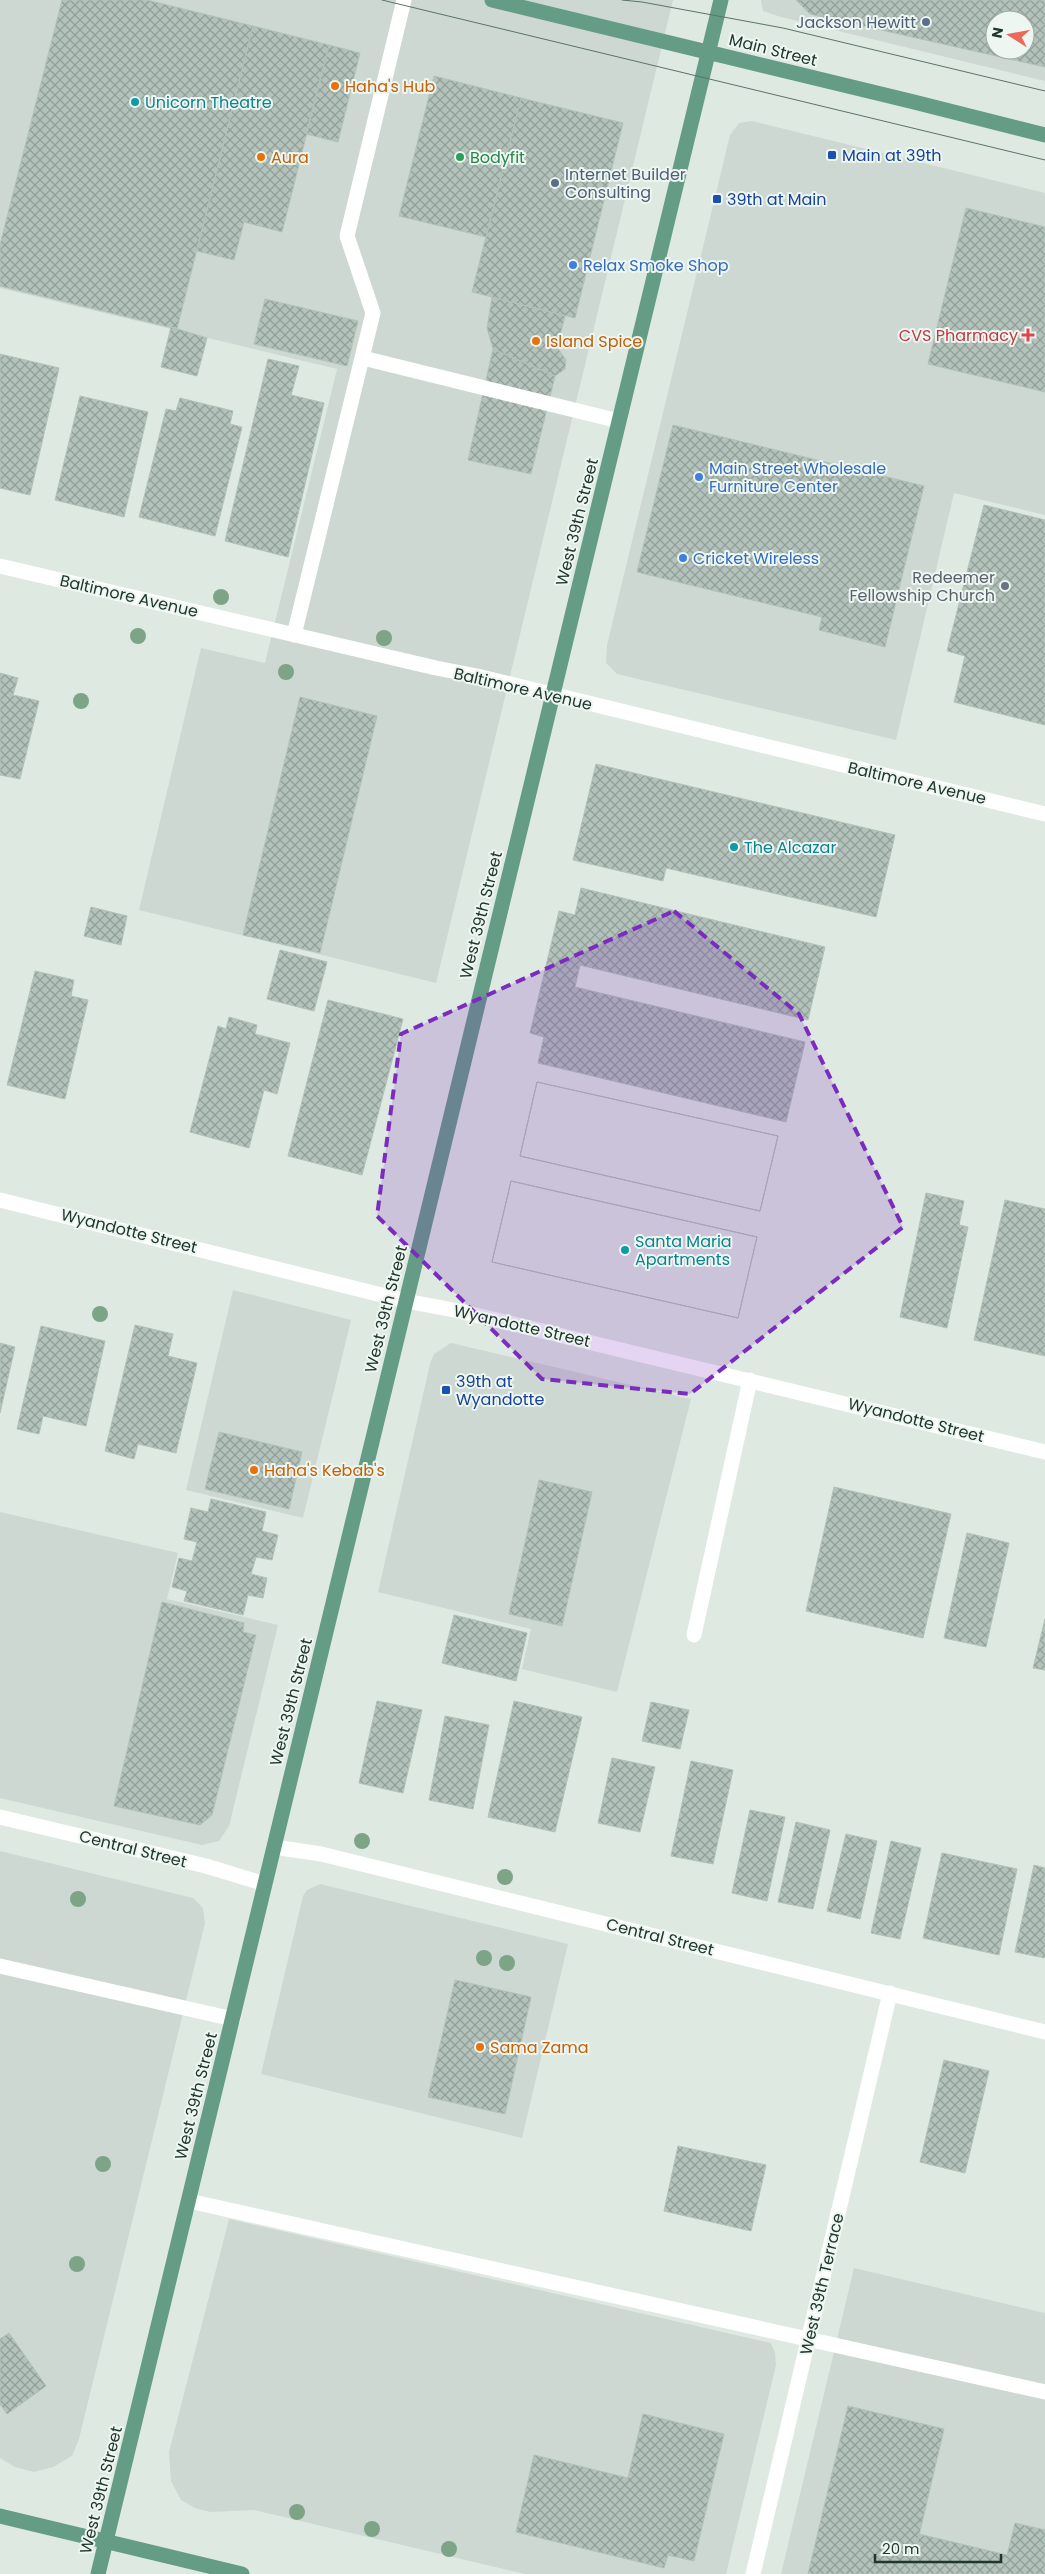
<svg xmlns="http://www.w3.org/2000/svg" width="1045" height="2574" font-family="Poppins,sans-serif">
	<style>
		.built { fill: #ccd8d1; fill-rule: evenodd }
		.building { fill: url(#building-cross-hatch); stroke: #b1c2b8; fill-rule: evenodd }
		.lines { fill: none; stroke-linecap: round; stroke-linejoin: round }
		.minor { stroke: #fff; stroke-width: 15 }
		.major { stroke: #649c86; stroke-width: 15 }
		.tram { stroke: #5a7369; stroke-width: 1 }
		.tree { fill: #7da487 }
		.marked { fill: #7b2cbf; fill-opacity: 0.2; stroke: #7b2cbf; stroke-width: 4; stroke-dasharray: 10 6; stroke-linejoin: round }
		.service-dot { fill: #5c6f8a; stroke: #eef6f1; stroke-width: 2 }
		.food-dot { fill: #e8710a; stroke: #eef6f1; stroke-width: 2 }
		.culture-dot { fill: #0f9aa8; stroke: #eef6f1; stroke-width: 2 }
		.transit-dot { fill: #1a4fb4; stroke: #eef6f1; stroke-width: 2 }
		.leisure-dot { fill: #2e9e5b; stroke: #eef6f1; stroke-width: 2 }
		.shop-dot { fill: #3f7fe0; stroke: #eef6f1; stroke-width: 2 }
		.health-dot { fill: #e0444e; stroke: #eef6f1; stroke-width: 2 }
		.worship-dot { fill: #6b7280; stroke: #eef6f1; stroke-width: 2 }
		.labels { text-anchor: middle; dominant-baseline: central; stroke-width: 4; stroke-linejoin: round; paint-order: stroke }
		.service-label { font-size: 16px; fill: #4e5e75; stroke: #eef6f1; text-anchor: end }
		.street-label { font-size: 16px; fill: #20372e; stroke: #eef6f1 }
		.food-label { font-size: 16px; fill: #c56008; stroke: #eef6f1; text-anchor: start }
		.culture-label { font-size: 16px; fill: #0d838f; stroke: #eef6f1; text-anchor: start }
		.transit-label { font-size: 16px; fill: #164399; stroke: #eef6f1; text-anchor: start }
		.leisure-label { font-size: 16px; fill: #27864d; stroke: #eef6f1; text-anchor: start }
		.shop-label { font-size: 16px; fill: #366cbe; stroke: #eef6f1; text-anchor: start }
		.health-label { font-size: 16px; fill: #be3a42; stroke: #eef6f1; text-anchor: end }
		.worship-label { font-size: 16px; fill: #5b616d; stroke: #eef6f1; text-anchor: end }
	</style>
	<defs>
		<pattern id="building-cross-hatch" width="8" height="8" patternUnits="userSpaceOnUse" patternTransform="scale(1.25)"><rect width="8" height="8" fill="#b3c3bb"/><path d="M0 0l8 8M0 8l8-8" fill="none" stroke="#919f98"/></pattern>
	</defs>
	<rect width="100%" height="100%" fill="#dee9e2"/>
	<!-- built -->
	<path class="built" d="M0,0H673L436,983L139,910L201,648L265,663L337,369L0,288Z
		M761,0H1045V81L781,17L763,11ZM995,20H1025V50H995Z
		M752,121L1045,193V515L954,493L896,740L617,674L606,663L607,645L730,135L739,123Z
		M233,1290L351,1320L303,1518L186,1490Z
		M451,1343L691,1399L617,1692L522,1669L531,1629L378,1592L430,1364L434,1354Z
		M0,1512L178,1553L167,1599L278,1625L229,1826L219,1841L202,1845L0,1798Z
		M0,1851L193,1898L203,1908L205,1923L79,2439L72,2456L53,2467L34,2472L15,2467L0,2458Z
		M320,1884L568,1944L522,2138L261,2074L303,1896L307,1890Z
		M229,2219L771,2343L775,2353L776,2365L726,2574H525L254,2510L210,2512L195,2508L181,2500L171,2481L169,2452Z
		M854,2268L1045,2313V2574H781Z"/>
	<!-- building -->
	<path class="building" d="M62,0H147L253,26L177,329L0,286V245Z
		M796,0H1045V67L810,14ZM995,20H1025V50H995Z
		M253,26L329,45L282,232L244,222L234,260L197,251Z
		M329,45L360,53L338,142L306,134Z
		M434,76L521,98L486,237L399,216Z
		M521,98L623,123L575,318L472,292Z
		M966,208L1045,227V392L928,364Z
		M492,297L565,316L557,347L566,360L565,369L555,376L493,349L487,328Z
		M265,299L358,321L347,366L254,344Z
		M171,327L207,338L197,376L161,367Z
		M493,349L555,376L531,474L468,460Z
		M0,354L59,368L30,495L0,488Z
		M268,359L299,366L291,395L324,403L288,557L225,541Z
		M80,396L148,412L124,517L55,500Z
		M180,398L233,411L230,424L242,427L215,536L139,517L166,409L176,411Z
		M673,425L924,486L885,647L819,630L822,617L637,572Z
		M984,505L1045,520V725L954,702L965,656L947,651Z
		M0,673L18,678L13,695L39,701L20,779L0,775Z
		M300,697L377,716L320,953L243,935Z
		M596,764L895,835L876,917L666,868L663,881L573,860Z
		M581,888L825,947L808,1020L580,965L575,987L805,1042L786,1122L538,1063L544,1037L530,1033L559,911L575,915Z
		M91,907L127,916L121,945L84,936Z
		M280,950L327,962L314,1011L267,999Z
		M35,971L74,980L71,996L88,1000L65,1099L7,1085Z
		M328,1000L403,1019L362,1175L288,1156Z
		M229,1017L257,1025L255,1034L290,1043L277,1094L264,1090L249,1148L190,1132L218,1026L226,1029Z
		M537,1082L778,1136L760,1211L520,1156Z
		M537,1082L778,1136L760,1211L520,1156Z
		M511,1181L757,1237L738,1318L492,1262Z
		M511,1181L757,1237L738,1318L492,1262Z
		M926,1193L964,1201L959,1225L968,1227L947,1328L900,1317Z
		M1005,1200L1045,1209V1356L974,1340Z
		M135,1325L173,1334L168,1356L197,1363L176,1453L138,1444L134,1459L105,1451Z
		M41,1326L105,1341L86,1426L43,1416L39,1434L17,1429Z
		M0,1343L15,1347L0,1413Z
		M219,1432L302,1452L289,1509L205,1489Z
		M539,1480L592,1492L562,1626L509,1614Z
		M834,1487L951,1514L923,1638L806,1611Z
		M211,1499L266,1512L262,1531L278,1535L272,1560L256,1557L251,1574L267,1578L263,1598L248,1595L243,1615L184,1601L187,1591L172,1587L179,1558L192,1561L197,1542L184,1539L191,1508L208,1512Z
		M967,1533L1009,1543L986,1647L944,1638Z
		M162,1602L244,1623L243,1632L256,1635L212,1815L200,1825L114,1806Z
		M454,1615L527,1633L516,1681L442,1663Z
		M1045,1619V1670L1033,1668Z
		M377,1701L422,1710L403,1793L359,1783Z
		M514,1701L582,1717L555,1832L488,1817Z
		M651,1702L689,1710L680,1749L642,1741Z
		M445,1716L489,1725L473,1809L429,1800Z
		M612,1758L655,1767L640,1832L598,1823Z
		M691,1761L733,1770L713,1864L671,1856Z
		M750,1810L785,1817L767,1901L732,1893Z
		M796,1822L830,1830L813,1909L778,1902Z
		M846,1834L877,1841L860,1919L827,1911Z
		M891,1841L921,1848L900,1939L871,1933Z
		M942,1853L1017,1869L999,1955L923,1938Z
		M1034,1865L1045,1868V1958L1015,1952Z
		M455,1980L531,1997L505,2114L428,2097Z
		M944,2060L989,2071L965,2173L920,2162Z
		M678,2146L766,2165L751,2231L664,2211Z
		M9,2333L46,2386L7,2414L0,2404V2339Z
		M848,2406L944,2429L910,2574H808Z
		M643,2414L724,2434L694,2561L668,2555L664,2568L516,2532L534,2455L628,2478Z
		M1015,2523L1045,2530V2574H910L919,2534L1007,2555Z"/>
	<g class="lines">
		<!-- minor -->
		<path class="minor" d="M363,358L619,421
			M0,566L436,668L477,676L1045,814
			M294,635L373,313L347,236L404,0
			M0,1200L406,1301L459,1311L1045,1452
			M694,1635L750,1380
			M0,1817L206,1866L265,1884
			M274,1847L321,1854L1045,2032
			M0,1966L233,2019
			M189,2201L1045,2392
			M753,2574L890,1993"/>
		<!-- major -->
		<path class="major" d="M492,0L914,102L1045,135
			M0,2516L242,2574
			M98,2574L721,0"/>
		<!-- tram -->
		<path class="tram" d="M382,0L1045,160
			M622,0L642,2L783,28L1045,91"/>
	</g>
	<!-- trees -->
	<g class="tree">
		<circle cx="221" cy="597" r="8"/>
		<circle cx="138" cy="636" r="8"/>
		<circle cx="384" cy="638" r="8"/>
		<circle cx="286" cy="672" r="8"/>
		<circle cx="81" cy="701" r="8"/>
		<circle cx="100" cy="1314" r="8"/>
		<circle cx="362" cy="1841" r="8"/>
		<circle cx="505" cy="1877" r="8"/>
		<circle cx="78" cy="1899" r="8"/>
		<circle cx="484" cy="1958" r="8"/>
		<circle cx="507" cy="1963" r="8"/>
		<circle cx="103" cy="2164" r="8"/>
		<circle cx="77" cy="2264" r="8"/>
		<circle cx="297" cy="2512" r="8"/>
		<circle cx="372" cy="2529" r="8"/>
		<circle cx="449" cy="2549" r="8"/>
	</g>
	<!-- marked area -->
	<path class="marked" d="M674,911L799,1014L903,1227L690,1394L542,1379L377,1216L401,1034Z"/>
	<!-- markers -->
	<g class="service-dot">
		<circle cx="926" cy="22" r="5"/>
		<circle cx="555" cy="183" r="5"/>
	</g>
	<g class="food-dot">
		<circle cx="335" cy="86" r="5"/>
		<circle cx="261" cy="157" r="5"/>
		<circle cx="536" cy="341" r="5"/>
		<circle cx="254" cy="1470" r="5"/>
		<circle cx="480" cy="2047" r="5"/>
	</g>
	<g class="culture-dot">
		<circle cx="135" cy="102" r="5"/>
		<circle cx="734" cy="847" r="5"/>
		<circle cx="625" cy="1250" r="5"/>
	</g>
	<g class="transit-dot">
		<rect x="827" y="150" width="10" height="10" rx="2.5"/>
		<rect x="712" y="194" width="10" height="10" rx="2.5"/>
		<rect x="441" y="1385" width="10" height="10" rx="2.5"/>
	</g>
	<circle class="leisure-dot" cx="460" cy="157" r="5"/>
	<g class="shop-dot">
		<circle cx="573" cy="265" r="5"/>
		<circle cx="699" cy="477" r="5"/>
		<circle cx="683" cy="558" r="5"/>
	</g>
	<path class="health-dot" d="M1025.5 327.5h5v5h5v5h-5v5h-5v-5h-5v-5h5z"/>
	<circle class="worship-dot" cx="1005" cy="586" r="5"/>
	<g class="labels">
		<!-- service labels -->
		<g class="service-label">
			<text x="916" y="22">Jackson Hewitt</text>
			<text x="565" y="174" text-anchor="start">Internet Builder<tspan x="565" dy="18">Consulting</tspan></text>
		</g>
		<!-- street labels -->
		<g class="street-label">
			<text transform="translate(773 50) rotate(14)">Main Street</text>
			<text transform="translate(577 522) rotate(-76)">West 39th Street</text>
			<text transform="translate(129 596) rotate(13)">Baltimore Avenue</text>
			<text transform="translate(523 689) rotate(13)">Baltimore Avenue</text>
			<text transform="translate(917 783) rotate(13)">Baltimore Avenue</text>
			<text transform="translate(481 915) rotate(-76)">West 39th Street</text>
			<text transform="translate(129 1231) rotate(14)">Wyandotte Street</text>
			<text transform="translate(386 1309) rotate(-76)">West 39th Street</text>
			<text transform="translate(522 1326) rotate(13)">Wyandotte Street</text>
			<text transform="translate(916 1420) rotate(14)">Wyandotte Street</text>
			<text transform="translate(291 1702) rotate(-76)">West 39th Street</text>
			<text transform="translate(133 1849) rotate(14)">Central Street</text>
			<text transform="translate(660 1937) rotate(14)">Central Street</text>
			<text transform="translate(196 2096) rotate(-76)">West 39th Street</text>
			<text transform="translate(822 2284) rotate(-77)">West 39th Terrace</text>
			<text transform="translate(101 2490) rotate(-76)">West 39th Street</text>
		</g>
		<!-- food labels -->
		<g class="food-label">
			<text x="345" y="86">Haha's Hub</text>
			<text x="271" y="157">Aura</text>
			<text x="546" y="341">Island Spice</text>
			<text x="264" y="1470">Haha's Kebab's</text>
			<text x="490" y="2047">Sama Zama</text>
		</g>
		<!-- culture labels -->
		<g class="culture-label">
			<text x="145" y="102">Unicorn Theatre</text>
			<text x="744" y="847">The Alcazar</text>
			<text x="635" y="1241">Santa Maria<tspan x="635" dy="18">Apartments</tspan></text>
		</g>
		<!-- transit labels -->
		<g class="transit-label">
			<text x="842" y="155">Main at 39th</text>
			<text x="727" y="199">39th at Main</text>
			<text x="456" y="1381">39th at<tspan x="456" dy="18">Wyandotte</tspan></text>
		</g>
		<!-- leisure labels -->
		<g class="leisure-label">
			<text x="470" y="157">Bodyfit</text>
		</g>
		<!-- shop labels -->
		<g class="shop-label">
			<text x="583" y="265">Relax Smoke Shop</text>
			<text x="709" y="468">Main Street Wholesale<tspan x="709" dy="18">Furniture Center</tspan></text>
			<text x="693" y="558">Cricket Wireless</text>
		</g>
		<!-- health labels -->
		<g class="health-label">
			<text x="1018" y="335">CVS Pharmacy</text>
		</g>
		<!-- worship labels -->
		<g class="worship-label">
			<text x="995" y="577">Redeemer<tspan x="995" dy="18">Fellowship Church</tspan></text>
		</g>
	</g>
	<!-- north arrow -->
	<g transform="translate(1010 35) rotate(281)"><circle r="24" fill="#eef6f1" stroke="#9caaa3"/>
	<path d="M0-4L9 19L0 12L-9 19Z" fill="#eb6959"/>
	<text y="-8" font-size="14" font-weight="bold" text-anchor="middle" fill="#20372e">N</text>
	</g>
	<!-- scale -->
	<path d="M875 2554v8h126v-8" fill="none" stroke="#20372e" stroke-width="2.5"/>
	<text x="882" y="2554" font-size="15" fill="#20372e" stroke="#eef6f1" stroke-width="4" paint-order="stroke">20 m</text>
</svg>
